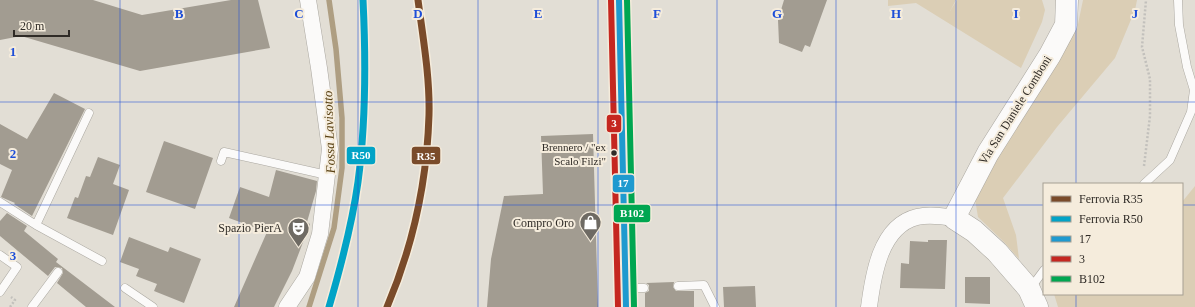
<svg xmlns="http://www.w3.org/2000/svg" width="1195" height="307" font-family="Georgia,serif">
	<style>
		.green { fill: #dbceb5 }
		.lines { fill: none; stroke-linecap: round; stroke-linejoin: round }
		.stream { stroke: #ae9e82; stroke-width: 5.5 }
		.building { fill: #a29c91 }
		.lane-casing { stroke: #aaa7a0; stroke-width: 9 }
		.street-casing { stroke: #aaa7a0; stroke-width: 17 }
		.secondary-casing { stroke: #aaa7a0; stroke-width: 23 }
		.path { stroke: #c2c0bc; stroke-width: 2.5; stroke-dasharray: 2 2; stroke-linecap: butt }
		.lane { stroke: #fbfaf9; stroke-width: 8 }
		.street { stroke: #fbfaf9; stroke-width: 16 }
		.secondary { stroke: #fbfaf9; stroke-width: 22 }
		.bus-1-casing { stroke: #f5ecdc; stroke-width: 9 }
		.bus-2-casing { stroke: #f5ecdc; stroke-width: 9 }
		.bus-3-casing { stroke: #f5ecdc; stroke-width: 9 }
		.bus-1 { stroke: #1f9acf; stroke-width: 6 }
		.bus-2 { stroke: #c52720; stroke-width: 6 }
		.bus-3 { stroke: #00a651; stroke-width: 6 }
		.rail-1-casing { stroke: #f5ecdc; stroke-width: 10 }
		.rail-2-casing { stroke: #f5ecdc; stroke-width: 10 }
		.rail-1 { stroke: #7a4b2a; stroke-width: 7 }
		.rail-2 { stroke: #02a3c6; stroke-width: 7 }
		.grid { fill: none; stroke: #1d4ed8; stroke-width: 1; stroke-opacity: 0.55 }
		.bus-dot { fill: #2f2b26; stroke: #f5ecdc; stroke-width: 1.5 }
		.labels { text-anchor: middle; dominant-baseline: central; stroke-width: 4; stroke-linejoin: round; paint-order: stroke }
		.bus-label { font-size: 11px; fill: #2f2b26; stroke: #f5ecdc; text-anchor: end }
		.street-label { font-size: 12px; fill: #2f2b26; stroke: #f5ecdc }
		.poi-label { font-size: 12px; fill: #2f2b26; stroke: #f5ecdc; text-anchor: end }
		.water-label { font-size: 13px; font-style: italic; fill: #584012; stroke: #f5ecdc }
		.grid-label { font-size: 13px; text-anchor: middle; font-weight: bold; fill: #1d4ed8; stroke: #f5ecdc; stroke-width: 4; stroke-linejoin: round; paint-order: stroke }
		.line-badge { stroke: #f5ecdc; stroke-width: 1.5 }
		.badge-label { font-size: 11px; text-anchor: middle; font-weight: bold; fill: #fff }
	</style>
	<rect width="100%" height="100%" fill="#e2ded5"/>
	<!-- green -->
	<path class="green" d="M888,0H956L950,11L957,0H1042L1045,10L1042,22L1021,68L916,3L888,6Z
		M1083,0H1137L1135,10L1115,58L1057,127L1003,198L1016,235L1019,259L1004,242L978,217L975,199L996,154L1077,29Z
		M1195,186V307H1058L1054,294H1182V202Z"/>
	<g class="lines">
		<!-- stream -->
		<path class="stream" d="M309,307L334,228L342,168V118L336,49L329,0"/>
	</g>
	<!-- building -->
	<path class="building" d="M0,0H93L142,15L231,0H258L270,48L140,71L21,36L0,40Z
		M784,0H827L810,47L805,45L802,52L779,43L778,20Z
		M54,93L85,109L32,216L14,204L15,203L1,197L12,170L0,164V124L27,139Z
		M593,134L598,307H487L491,259L504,196L543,194L541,136Z
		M164,141L213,158L195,209L146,192Z
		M98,157L120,165L113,184L129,190L113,235L67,218L75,197L78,198L86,176L90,177Z
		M276,170L317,181L316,191L307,222L310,224L292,271L274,307H234L267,232L229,218L240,187L269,197Z
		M7,213L27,226L24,231L58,259L56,262L115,307H86L57,283L63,273L62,268L55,267L48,276L0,236V221Z
		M129,237L168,252L170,247L201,259L184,303L154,291L157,284L136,276L139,269L120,262Z
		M928,240H947L945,289L900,288L901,263L909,264L910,241L928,242Z
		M965,277H990V304L965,303Z
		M674,282L673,287L676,291H694V307H645V293L649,291V285L646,283Z
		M755,286L756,307H724L723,287Z"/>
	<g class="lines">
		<defs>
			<path id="lane" d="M221,161L224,152L327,175
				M1144,184L1170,160L1191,112L1194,90L1187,67L1179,25L1178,0
				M0,202L36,225L89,113
				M36,225L102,261
				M0,255L17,267L0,292
				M678,286L704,285L715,307
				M125,288L153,307
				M627,288H644
				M1030,289L1044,270
				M32,307L58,272"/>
			<path id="street" d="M287,307L307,277L320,234L330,149L319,68L308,0
				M869,307C873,276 880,226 917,217C929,214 942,216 954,218"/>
			<path id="secondary" d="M619,0L626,307
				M1037,307L1029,289L997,252L974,231L954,218L988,153L1050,55L1066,25L1067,0"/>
		</defs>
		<!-- lane casing -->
		<use href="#lane" class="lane-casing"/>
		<!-- street casing -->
		<use href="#street" class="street-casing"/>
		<!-- secondary casing -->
		<use href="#secondary" class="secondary-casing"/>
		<!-- path -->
		<path class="path" d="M1144,166L1150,116V79L1142,47L1146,0
			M10,307L15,300L11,297"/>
		<!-- lane -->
		<use href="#lane" class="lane"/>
		<!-- street -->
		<use href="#street" class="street"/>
		<!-- secondary -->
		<use href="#secondary" class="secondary"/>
		<defs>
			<path id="bus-1" d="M619,0L626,307"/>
			<path id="bus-2" d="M611,0L618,307"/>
			<path id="bus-3" d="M627,0L634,307"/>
		</defs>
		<!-- bus-1 casing -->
		<use href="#bus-1" class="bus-1-casing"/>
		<!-- bus-2 casing -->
		<use href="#bus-2" class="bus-2-casing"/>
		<!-- bus-3 casing -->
		<use href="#bus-3" class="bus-3-casing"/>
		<!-- bus-1 -->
		<use href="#bus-1" class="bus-1"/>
		<!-- bus-2 -->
		<use href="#bus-2" class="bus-2"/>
		<!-- bus-3 -->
		<use href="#bus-3" class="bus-3"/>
		<defs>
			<path id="rail-1" d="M387,307C413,246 427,181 429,115C430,77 423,38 418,0"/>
			<path id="rail-2" d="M329,307C341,266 352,225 358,182C366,122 366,61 363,0"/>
		</defs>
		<!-- rail-1 casing -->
		<use href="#rail-1" class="rail-1-casing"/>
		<!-- rail-2 casing -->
		<use href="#rail-2" class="rail-2-casing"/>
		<!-- rail-1 -->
		<use href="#rail-1" class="rail-1"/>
		<!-- rail-2 -->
		<use href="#rail-2" class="rail-2"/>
	</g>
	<!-- grid -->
	<path class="grid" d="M120,0V307M239,0V307M358,0V307M478,0V307M598,0V307M717,0V307M836,0V307M956,0V307M1076,0V184M0,102H1195M0,205H1044M1182,205H1195M1076,294V307"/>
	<!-- icons -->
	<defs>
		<symbol id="shop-pin" viewBox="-11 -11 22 30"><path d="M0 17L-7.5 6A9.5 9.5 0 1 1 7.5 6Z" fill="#6e6a63" stroke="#f5ecdc"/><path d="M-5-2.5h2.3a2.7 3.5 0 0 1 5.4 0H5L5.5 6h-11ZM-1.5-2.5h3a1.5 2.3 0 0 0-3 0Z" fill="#fff"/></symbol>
		<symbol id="theatre-pin" viewBox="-11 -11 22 30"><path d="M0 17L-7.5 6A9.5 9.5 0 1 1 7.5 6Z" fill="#6e6a63" stroke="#f5ecdc"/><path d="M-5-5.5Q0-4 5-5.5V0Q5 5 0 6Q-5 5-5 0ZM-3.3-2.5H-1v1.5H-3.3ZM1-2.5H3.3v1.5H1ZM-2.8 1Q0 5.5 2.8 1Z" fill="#fff"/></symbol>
	</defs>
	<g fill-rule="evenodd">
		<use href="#shop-pin" x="578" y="210" width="25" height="34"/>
		<use href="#theatre-pin" x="286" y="216" width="25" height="34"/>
	</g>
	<!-- markers -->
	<circle class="bus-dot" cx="614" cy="153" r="3.5"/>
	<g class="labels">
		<!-- bus labels -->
		<g class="bus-label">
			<text x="606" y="147">Brennero / "ex<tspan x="606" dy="14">Scalo Filzi"</tspan></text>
		</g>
		<!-- street labels -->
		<g class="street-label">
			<text transform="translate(1015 110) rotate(-58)">Via San Daniele Comboni</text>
		</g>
		<!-- poi labels -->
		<g class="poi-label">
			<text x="574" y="223">Compro Oro</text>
			<text x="282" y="228">Spazio PierA</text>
		</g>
		<!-- water labels -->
		<g class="water-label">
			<text transform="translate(329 132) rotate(-92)">Fossa Lavisotto</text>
		</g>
	</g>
	<g class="grid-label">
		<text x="179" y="18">B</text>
		<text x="299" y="18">C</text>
		<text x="418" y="18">D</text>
		<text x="538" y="18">E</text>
		<text x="657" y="18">F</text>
		<text x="777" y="18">G</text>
		<text x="896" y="18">H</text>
		<text x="1016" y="18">I</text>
		<text x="1135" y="18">J</text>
		<text x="13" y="56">1</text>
		<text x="13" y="158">2</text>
		<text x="13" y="260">3</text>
	</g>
	<g class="line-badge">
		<rect x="606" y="114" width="16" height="19" rx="4" fill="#c52720"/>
		<rect x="346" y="146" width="30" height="19" rx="4" fill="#02a3c6"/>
		<rect x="411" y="146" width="30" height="19" rx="4" fill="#7a4b2a"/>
		<rect x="612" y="174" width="23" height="19" rx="4" fill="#1f9acf"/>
		<rect x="613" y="204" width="38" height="19" rx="4" fill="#00a651"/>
	</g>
	<g class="badge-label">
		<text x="614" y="127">3</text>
		<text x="361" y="159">R50</text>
		<text x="426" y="160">R35</text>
		<text x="623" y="187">17</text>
		<text x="632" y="217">B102</text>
	</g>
	<!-- legend -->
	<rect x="1043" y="183" width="140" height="112" fill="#f5ecdc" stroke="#a69f93"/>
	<rect x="1051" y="196" width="20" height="6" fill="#7a4b2a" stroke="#a69f93"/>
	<text x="1079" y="203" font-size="12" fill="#2f2b26">Ferrovia R35</text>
	<rect x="1051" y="216" width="20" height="6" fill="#02a3c6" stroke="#a69f93"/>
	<text x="1079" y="223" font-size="12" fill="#2f2b26">Ferrovia R50</text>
	<rect x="1051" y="236" width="20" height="6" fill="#1f9acf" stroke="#a69f93"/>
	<text x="1079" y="243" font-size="12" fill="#2f2b26">17</text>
	<rect x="1051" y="256" width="20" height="6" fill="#c52720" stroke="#a69f93"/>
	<text x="1079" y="263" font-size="12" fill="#2f2b26">3</text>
	<rect x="1051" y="276" width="20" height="6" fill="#00a651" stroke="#a69f93"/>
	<text x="1079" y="283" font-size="12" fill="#2f2b26">B102</text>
	<!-- scale -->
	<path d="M14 30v6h55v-6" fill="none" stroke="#2f2b26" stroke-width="2"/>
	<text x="20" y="30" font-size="12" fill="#2f2b26" stroke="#f5ecdc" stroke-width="3" paint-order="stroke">20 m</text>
</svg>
